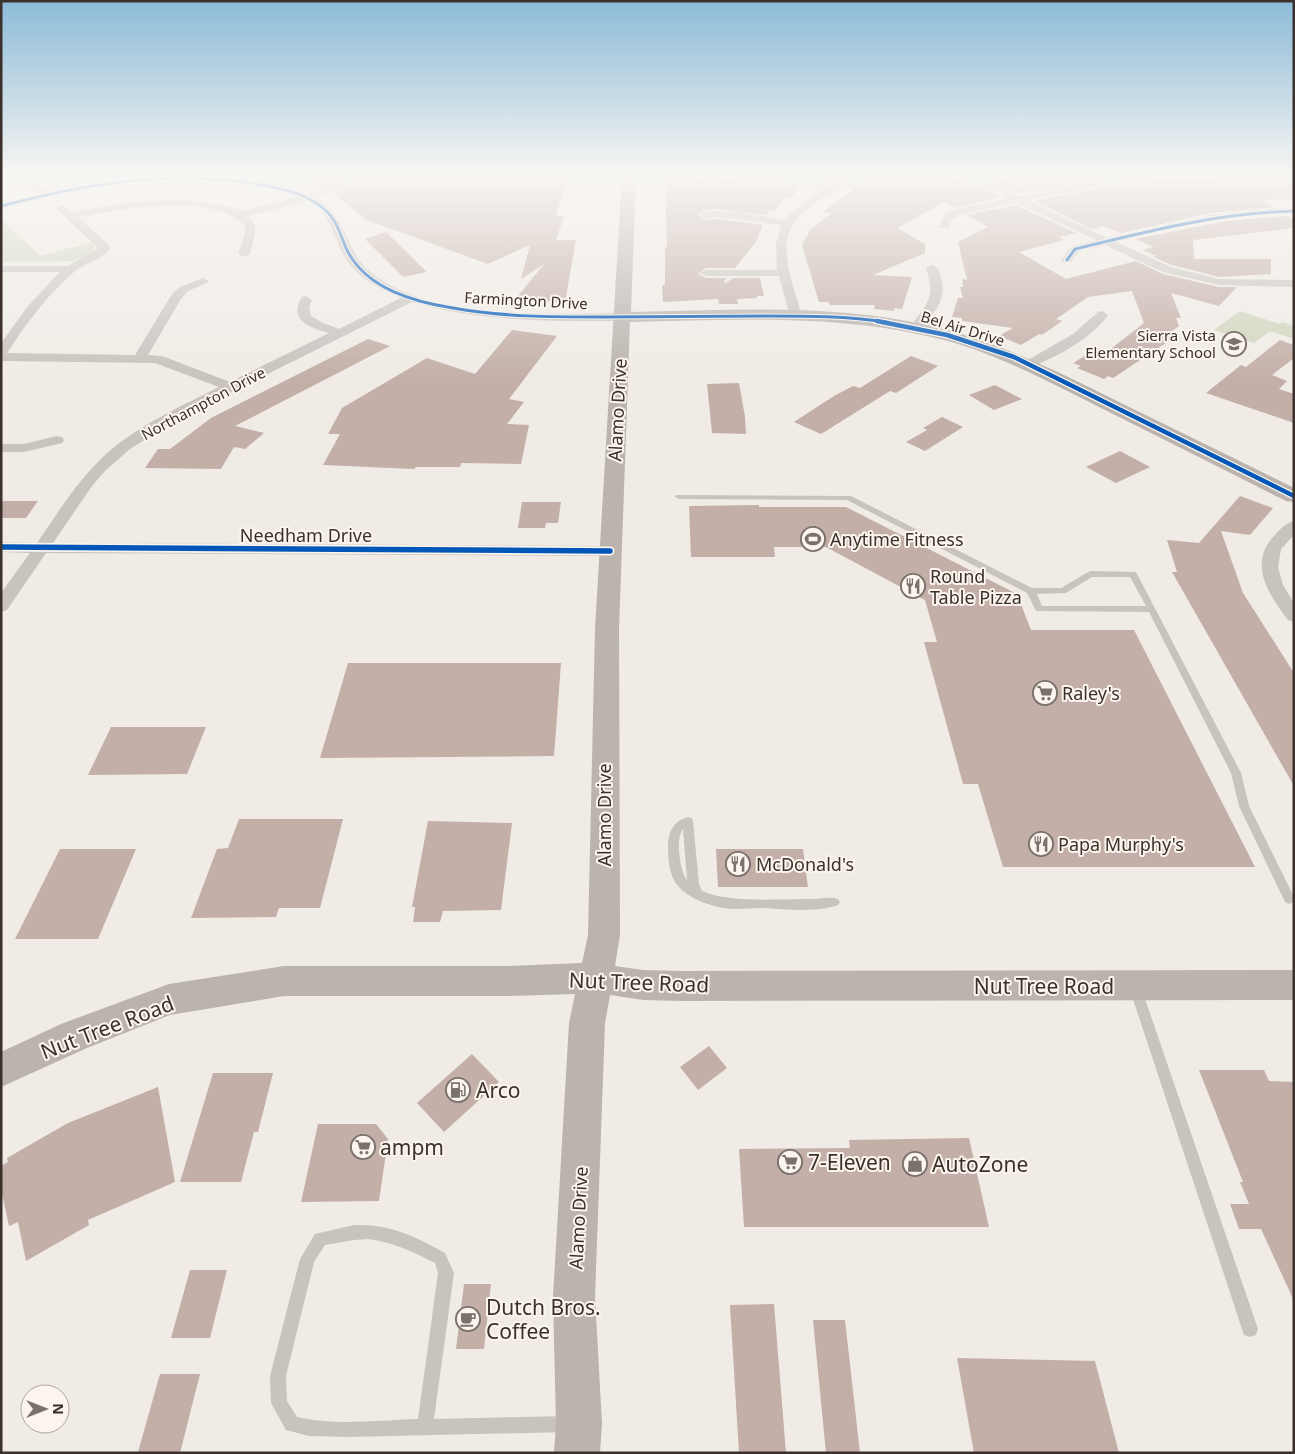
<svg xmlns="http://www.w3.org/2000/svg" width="1295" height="1454" font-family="'Noto Sans',sans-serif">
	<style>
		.green { fill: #d1d6bf }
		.building { fill: #c3afa7 }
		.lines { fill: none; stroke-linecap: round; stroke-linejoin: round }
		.lane { fill: #c9c3be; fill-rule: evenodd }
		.street { fill: #c9c3be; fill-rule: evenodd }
		.secondary { fill: #bab3ae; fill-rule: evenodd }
		.cycleway-far2-casing { stroke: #fbf5ee; stroke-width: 5 }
		.cycleway-far1-casing { stroke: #fbf5ee; stroke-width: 7 }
		.cycleway-casing { stroke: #fbf5ee; stroke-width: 9 }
		.cycleway-far2 { stroke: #0057b8; stroke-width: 3 }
		.cycleway-far1 { stroke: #0057b8; stroke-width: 4.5 }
		.cycleway { stroke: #0057b8; stroke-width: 5.5 }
		.labels { text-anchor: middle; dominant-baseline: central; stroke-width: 4; stroke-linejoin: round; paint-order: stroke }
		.far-street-label { font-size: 15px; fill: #3b302b; stroke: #fbf5ee }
		.far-poi-label { font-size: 15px; fill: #3b302b; stroke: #fbf5ee; text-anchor: end }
		.street-label { font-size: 18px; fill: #3b302b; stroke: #fbf5ee }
		.poi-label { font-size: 18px; fill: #3b302b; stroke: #fbf5ee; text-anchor: start }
		.near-street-label { font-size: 21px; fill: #3b302b; stroke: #fbf5ee }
		.near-poi-label { font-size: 21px; fill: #3b302b; stroke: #fbf5ee; text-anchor: start }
	</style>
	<rect width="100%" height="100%" fill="#f0ebe5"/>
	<!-- green -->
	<path class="green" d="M1,219L40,256L93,242L94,248L89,254L74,261L1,262Z
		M1240,311L1280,324L1282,322L1294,326V339L1270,331L1254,343L1214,330Z"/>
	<!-- building -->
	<path class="building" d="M305,176H350L322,187Z
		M371,176H568L556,216H564L556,240H576L565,302L514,301L544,264L521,279L530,245L488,264L367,220L333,193Z
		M675,176H692L701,179L705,177L714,179L717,177L740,182L741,176H771L774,180L799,187L791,198L785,197L776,211L769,210L767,215L716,209L705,211L698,214L705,220L719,219L763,225L756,242L735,268H706L698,274L706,278H727L724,281L726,283L733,278H760L764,296H757V298L737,299L738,304H719L718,299L663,302L662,285H665V247H667L665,179Z
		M821,176H855L835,183Z
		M878,176H948L972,186L977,185L1001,197L954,208L944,202L897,228L925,244V253L873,275L912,277L902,309L894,308V311L874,309L875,305H830L828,302H819L802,245L810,230L831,213L823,212L852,190L849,189L869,182Z
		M1021,176H1111L1019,194L993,182Z
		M1141,176H1148V180L1217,178L1215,176L1294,178V199L1264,200L1274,207L1211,213L1121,233L1104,226L1092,229L1034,201L1134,181Z
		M1016,205L1076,233L1059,237L1064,240L1019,252L1066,279L1136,261L1163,274L1219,287H1237L1219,306L1171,293L1181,318H1176L1179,326L1172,331V339L1113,378L1108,376L1104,379L1077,368L1081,366L1073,363L1098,348L1108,351L1144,323L1132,291L1088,297L1056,319L1062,321L1042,335L1039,334L1021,345L999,336L1013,328L962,321V318L952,317L958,298H963L960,287H963L962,279L967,280L958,242L988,227L967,215Z
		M1288,216L1294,220V228L1193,240L1194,259H1271V274L1219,277L1172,265L1153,257L1156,256L1143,250L1154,247L1135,239L1227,221Z
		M386,232L427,272L403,277L365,239Z
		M512,330L557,336L509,399L524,402L507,424L529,425L521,464L461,463L460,467H416L414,469L323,465L340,434H328L342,408L427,358L475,374Z
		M368,339L390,346L235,426L264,433L245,449L234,447L221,469L145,468L158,449H170L211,418Z
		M1280,340L1294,345V358L1272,375L1287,381L1279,389L1294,394V423L1206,393L1241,365L1246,367Z
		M911,356L938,366L896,393L890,391L821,434L794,422L834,396L853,386L860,388Z
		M739,383L745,417L746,434L712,433L707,384Z
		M995,385L1022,399L994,410L969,395Z
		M942,417L963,427L925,451L906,442L927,430L923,428Z
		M1120,451L1150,467L1116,483L1086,467Z
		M1240,496L1273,508L1250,535L1221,531L1243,593L1294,673V786L1172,572H1177L1167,540L1199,543Z
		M1,501H38L26,518H1Z
		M522,502H561L558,523H546L545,528H518Z
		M759,505V507H846L1017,594L1031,630H1134L1255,867H1003L978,784H963L924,642H937L925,600L826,547H774L775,557H691L689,506Z
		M348,663H561L554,756L320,758Z
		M111,727H206L187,774L88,775Z
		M239,819H343L320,908H279L276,917L191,918L217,849L228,848Z
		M428,821L512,823L501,910L443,911L440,922H413L415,907H412Z
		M60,849H136L98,939H15Z
		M716,849H803L808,887H718Z
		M709,1046L727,1068L698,1090L680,1067Z
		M472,1054L499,1082L444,1132L417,1103Z
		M1199,1070H1264L1269,1081L1294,1082V1301L1261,1229H1239L1230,1204H1249L1240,1182H1243Z
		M213,1073H273L258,1132H254L241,1182H180Z
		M158,1087L175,1182L88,1220L89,1225L26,1261L18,1222L9,1226L1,1189V1166L8,1162L7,1158L68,1123Z
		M318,1124H376L388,1139L379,1201L301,1202Z
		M969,1138L989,1227H744L739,1149L850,1148L849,1140Z
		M190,1270H227L210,1338H171Z
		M464,1284H491L484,1349H456Z
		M774,1304L786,1453H739L730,1305Z
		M813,1320H845L860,1453H826Z
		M957,1358L1095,1361L1119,1453H974Z
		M160,1374H200L180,1453L138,1452Z"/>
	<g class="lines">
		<!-- lane -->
		<path class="lane" d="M676,495L851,496L1032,588H1061L1090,571L1136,572L1241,773L1249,806L1294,897L1293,902L1289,904L1285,902L1239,806L1231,773L1149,612L1036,611L1027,593L847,500L679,499L675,497ZM1092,577H1130L1146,606H1042L1037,594L1066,593Z
			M688,817L692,818L693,821L699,884L702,891C727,903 782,899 811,899C820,899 830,896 838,899L840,902L838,905C817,913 784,909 761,908C749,908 735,910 723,908C708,905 688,898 678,886C669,876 668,858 668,846C668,831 674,821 688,817ZM683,829L687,880C680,871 675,839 683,829Z
			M1135,981L1139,983L1141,987L1258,1329L1256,1335L1250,1337L1244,1335L1242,1329L1129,987L1131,983Z
			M354,1225C390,1224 415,1236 445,1253L454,1273L434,1419L569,1416L575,1418L577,1424L575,1430L569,1432L348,1437L309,1436L286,1430L271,1403L270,1376L300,1259L315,1234ZM368,1239C393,1242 413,1252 435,1263L438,1273L418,1419C380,1420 334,1426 297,1417L287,1401L286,1376L314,1262L325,1245L354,1240Z"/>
		<!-- street -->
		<path class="street" d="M15,176H26L49,191L135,177L220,176L269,183L308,194L355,176H369L316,198C346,214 345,249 368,270C424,321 550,314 622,313L628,317L622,321C551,321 481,322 412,302L181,417L130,449L105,471L92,486L53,543L610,546L616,547L618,551L616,555L610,556L46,553L7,610L1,612V593L30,553L1,552V542L37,543C55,517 72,489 94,466C127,430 176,409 219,387L155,363L1,361L2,342L28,306L60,272H1V266H68L98,248L58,210L57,208L62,205L72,212L132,202L180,200L222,205L242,211L298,197C203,162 95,186 1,209V203L39,194ZM307,201C333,215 330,231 343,254C356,277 378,288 401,298L339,329L323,323L311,316L309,307L312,300L306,296L302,297C287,320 311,328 329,333L230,382L162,356L148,355L181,299L188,291L207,283L209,281L203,278L180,287L172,294L135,355L7,353C26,324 47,295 74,272C85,263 100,261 110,249L107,243L78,217C120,209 213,191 245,226V234L238,254L244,257L250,254L255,234V225L248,216Z
			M773,176H789L830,187L860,176H876C868,183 847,186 837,191C768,224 784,255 802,316L796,320L790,316L779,276H706L700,273L706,270H777L776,244L781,225L719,217L705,218L700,215C711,205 768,217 784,220L796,208L822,191L775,178Z
			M963,176H976L1019,196L1120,176H1139L1134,179L1028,200L1107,238L1211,215L1266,209L1294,208V214C1233,215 1175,227 1116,242L1171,267L1219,279L1294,280V287L1219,285L1163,272L1105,245L1079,251L1071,262H1063L1061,260L1071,247L1096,240L1016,203L967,213L953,218L948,228H940L939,226L945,214L960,208L1007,198Z
			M932,265C938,266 939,271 941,277C948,299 934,313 920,330H912L910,327C927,303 936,299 926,268Z
			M1102,311L1108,315C1090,340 1060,354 1033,367H1023L1021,364L1073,334L1098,312Z
			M57,436L62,437L64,440L62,443L24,452H1V444H24Z
			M1294,521V535L1281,549L1278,567L1283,585L1294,603V622L1288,620C1269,595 1247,563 1275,535C1280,529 1286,523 1294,521Z"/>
		<!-- secondary -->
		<path class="secondary" d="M622,176H636L631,312C730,310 834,303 932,326C999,342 1059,372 1121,403C1178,431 1236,459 1294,488V502L1286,501C1225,470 1163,439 1101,408C1045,380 989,349 927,336C830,314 729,320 630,322L619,629L620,935L615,966L643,970L682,971L1294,970V1000L682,1001L643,1000L610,995L605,1023L595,1297L602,1424L600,1453H554L556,1424L553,1297L569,1023L575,994L509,996H284L170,1015L87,1048L1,1087V1052L61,1024L169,984L284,966H509L582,963L588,935L595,629Z"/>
		<defs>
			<path id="cycleway-far2" d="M1,206C85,184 171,169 257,184C280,188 305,193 323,208C338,220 340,236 348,252C368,289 414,302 453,308C502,317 553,317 603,317C658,317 713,316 768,316C807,316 847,316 886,322
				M1067,260L1075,249C1148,231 1219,213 1294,211"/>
			<path id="cycleway-far1" d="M877,321L947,335L1014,357L1294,496"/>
			<path id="cycleway" d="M1,547L610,551"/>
		</defs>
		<!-- cycleway-far2 casing -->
		<use href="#cycleway-far2" class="cycleway-far2-casing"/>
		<!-- cycleway-far1 casing -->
		<use href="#cycleway-far1" class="cycleway-far1-casing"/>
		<!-- cycleway casing -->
		<use href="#cycleway" class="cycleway-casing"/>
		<!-- cycleway-far2 -->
		<use href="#cycleway-far2" class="cycleway-far2"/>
		<!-- cycleway-far1 -->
		<use href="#cycleway-far1" class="cycleway-far1"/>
		<!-- cycleway -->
		<use href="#cycleway" class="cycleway"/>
	</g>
	<!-- sky -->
	<linearGradient id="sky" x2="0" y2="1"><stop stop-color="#8bbad8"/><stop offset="0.46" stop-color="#f8f6f3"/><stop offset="1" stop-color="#f8f6f3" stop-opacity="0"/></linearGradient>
	<rect width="1295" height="379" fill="url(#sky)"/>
	<!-- icons -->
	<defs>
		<symbol id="school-ring" viewBox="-11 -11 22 22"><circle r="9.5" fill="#fbf5ee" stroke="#7a716c" stroke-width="1.5"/><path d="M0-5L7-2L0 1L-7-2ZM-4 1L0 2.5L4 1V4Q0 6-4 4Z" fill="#7a716c"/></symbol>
		<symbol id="stadium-ring" viewBox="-11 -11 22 22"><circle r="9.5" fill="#fbf5ee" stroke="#7a716c" stroke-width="1.5"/><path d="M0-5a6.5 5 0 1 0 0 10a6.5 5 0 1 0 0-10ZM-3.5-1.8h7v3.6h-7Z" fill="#7a716c"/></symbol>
		<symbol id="restaurant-ring" viewBox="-11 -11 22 22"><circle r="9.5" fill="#fbf5ee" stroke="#7a716c" stroke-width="1.5"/><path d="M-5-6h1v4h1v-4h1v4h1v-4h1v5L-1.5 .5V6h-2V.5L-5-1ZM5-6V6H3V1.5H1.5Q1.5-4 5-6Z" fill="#7a716c"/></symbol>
		<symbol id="supermarket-ring" viewBox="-11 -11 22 22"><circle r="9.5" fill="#fbf5ee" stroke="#7a716c" stroke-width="1.5"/><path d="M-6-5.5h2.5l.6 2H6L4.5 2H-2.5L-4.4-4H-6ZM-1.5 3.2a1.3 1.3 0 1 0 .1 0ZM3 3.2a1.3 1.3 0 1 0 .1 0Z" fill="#7a716c"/></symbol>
		<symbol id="fuel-ring" viewBox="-11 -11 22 22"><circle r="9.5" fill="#fbf5ee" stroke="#7a716c" stroke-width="1.5"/><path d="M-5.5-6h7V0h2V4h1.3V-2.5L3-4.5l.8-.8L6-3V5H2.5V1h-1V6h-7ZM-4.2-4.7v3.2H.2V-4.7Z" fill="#7a716c"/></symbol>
		<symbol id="shop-ring" viewBox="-11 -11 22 22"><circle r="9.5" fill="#fbf5ee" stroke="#7a716c" stroke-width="1.5"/><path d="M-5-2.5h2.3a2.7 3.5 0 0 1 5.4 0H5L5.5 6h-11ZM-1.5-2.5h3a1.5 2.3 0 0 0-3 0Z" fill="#7a716c"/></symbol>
		<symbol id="cafe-ring" viewBox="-11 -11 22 22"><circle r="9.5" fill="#fbf5ee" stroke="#7a716c" stroke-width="1.5"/><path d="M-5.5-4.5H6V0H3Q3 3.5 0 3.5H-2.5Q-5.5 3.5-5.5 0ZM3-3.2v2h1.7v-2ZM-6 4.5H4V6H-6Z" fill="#7a716c"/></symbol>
	</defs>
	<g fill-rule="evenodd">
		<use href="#school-ring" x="1220" y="330" width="28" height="28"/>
		<use href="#stadium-ring" x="799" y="525" width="28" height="28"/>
		<use href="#restaurant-ring" x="899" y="572" width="28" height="28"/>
		<use href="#supermarket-ring" x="1031" y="679" width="28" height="28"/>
		<use href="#restaurant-ring" x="1027" y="830" width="28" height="28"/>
		<use href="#restaurant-ring" x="724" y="850" width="28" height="28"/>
		<use href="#fuel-ring" x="444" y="1076" width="28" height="28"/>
		<use href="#supermarket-ring" x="349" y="1133" width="28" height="28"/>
		<use href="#supermarket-ring" x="776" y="1148" width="28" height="28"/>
		<use href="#shop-ring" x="901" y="1150" width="28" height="28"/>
		<use href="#cafe-ring" x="454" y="1305" width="28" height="28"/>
	</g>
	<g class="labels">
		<!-- far-street labels -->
		<g class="far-street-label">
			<text transform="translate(526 300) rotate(3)">Farmington Drive</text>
			<text transform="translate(963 328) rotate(17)">Bel Air Drive</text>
			<text transform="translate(203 403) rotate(-28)">Northampton Drive</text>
		</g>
		<!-- far-poi labels -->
		<g class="far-poi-label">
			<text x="1216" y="335">Sierra Vista<tspan x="1216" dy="17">Elementary School</tspan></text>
		</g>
		<!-- street labels -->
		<g class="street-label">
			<text transform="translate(617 410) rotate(-87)">Alamo Drive</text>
			<text x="306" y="535">Needham Drive</text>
			<text transform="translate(604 815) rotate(-90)">Alamo Drive</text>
			<text transform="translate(578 1218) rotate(-87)">Alamo Drive</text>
		</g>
		<!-- poi labels -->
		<g class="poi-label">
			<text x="830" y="539">Anytime Fitness</text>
			<text x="930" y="576">Round<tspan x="930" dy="21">Table Pizza</tspan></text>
			<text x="1062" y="693">Raley's</text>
			<text x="1058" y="844">Papa Murphy's</text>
			<text x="756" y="864">McDonald's</text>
		</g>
		<!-- near-street labels -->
		<g class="near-street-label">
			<text transform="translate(639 982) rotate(2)">Nut Tree Road</text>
			<text x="1044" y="986">Nut Tree Road</text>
			<text transform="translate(107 1027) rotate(-21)">Nut Tree Road</text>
		</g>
		<!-- near-poi labels -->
		<g class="near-poi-label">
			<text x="476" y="1090">Arco</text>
			<text x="380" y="1147">ampm</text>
			<text x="808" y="1162">7-Eleven</text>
			<text x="932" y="1164">AutoZone</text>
			<text x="486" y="1307">Dutch Bros.<tspan x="486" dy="24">Coffee</tspan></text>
		</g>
	</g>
	<!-- border -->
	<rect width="1295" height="1454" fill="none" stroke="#3b302b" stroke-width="5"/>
	<!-- north arrow -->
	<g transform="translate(45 1409) rotate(90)"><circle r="24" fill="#fbf5ee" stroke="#aea6a0"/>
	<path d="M0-4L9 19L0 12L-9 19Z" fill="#7a716c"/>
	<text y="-8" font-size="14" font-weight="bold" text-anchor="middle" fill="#3b302b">N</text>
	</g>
</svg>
